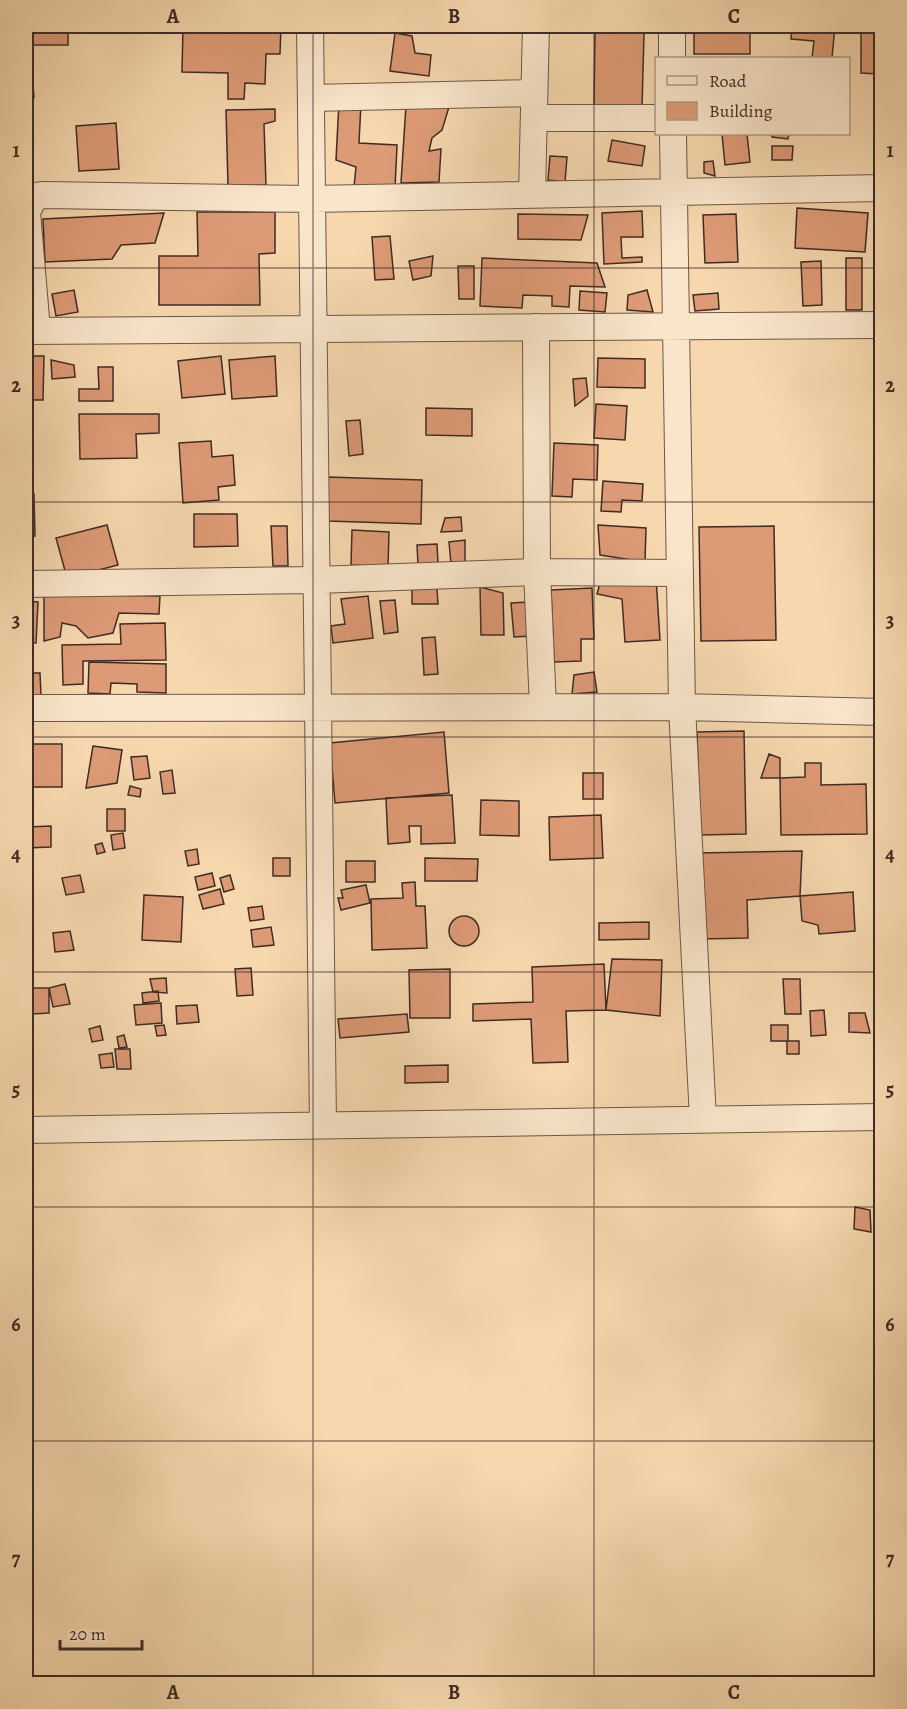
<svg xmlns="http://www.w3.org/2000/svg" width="907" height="1709" font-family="Alegreya,serif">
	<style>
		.building { fill: #dd9a76; stroke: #3f2c25; stroke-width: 1.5 }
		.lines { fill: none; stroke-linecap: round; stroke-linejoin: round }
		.street-casing { stroke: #6d5747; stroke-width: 28 }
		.street { stroke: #f9e5ca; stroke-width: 26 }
		.grid { fill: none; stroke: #3f2c25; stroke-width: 1.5; stroke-opacity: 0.55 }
		.neatline { fill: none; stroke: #3f2c25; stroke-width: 2 }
		.grid-label { font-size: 20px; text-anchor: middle; font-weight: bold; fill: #3f2c25 }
	</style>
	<rect width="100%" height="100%" fill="#f6d7ae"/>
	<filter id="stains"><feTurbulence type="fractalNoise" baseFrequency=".00333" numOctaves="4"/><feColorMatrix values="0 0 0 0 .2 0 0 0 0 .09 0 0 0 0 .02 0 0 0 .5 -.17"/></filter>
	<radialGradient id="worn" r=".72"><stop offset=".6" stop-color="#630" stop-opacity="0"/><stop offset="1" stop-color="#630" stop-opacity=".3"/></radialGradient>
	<!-- building -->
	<path class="building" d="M32,26H68V45H31Z
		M237,26H281L280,54H266L265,84L245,83L244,99H228V73L182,72L183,27L237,28Z
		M318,26H377V28L318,29Z
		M439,26H475L474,30L439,31Z
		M494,26H514V31H494Z
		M721,26H750V54H694V30L722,31Z
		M792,26H835L832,58H812L814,41L791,39Z
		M595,32L644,33L642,108L594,107Z
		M861,32H882V48H878V74L861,73Z
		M395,33L412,36L415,53L431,55L429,76L390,71Z
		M30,50L34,97L26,98V51Z
		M339,102L361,103L359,143L397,145L395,189L354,187L356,167L336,160Z
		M406,105L449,107L442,130L432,138L429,151L441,149L439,182L401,183Z
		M275,109V121L264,124L266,185L228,186L226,110Z
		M116,123L119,169L79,171L76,126Z
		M722,134H747L750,162L725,165Z
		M772,134H789L788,139L772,137Z
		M612,140L645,146L642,166L608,161Z
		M772,146H793L792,160H772Z
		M550,156L567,157L565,182L548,180Z
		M713,161L715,176L704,173V162Z
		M797,208L868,213L865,252L795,248Z
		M642,211L643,237H621L622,258L642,257V262L604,264L602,213Z
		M197,212H275V253L259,254L260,305H159V256H198Z
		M164,213L155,243L121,245L112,259L45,262L43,219Z
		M518,214L588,215L581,240L518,239Z
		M736,214L738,262L705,263L703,215Z
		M390,236L394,279L375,280L372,237Z
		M433,256L431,276L413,280L409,261Z
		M482,258L597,263L605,287L570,286L569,307L552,306V296L523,295L522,308L480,306Z
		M846,258H862V310H846Z
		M821,261L822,305L803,306L801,262Z
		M458,266H474V299H459Z
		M74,290L78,312L56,316L52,294Z
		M647,290L653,312L627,310L628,295Z
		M580,291L607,293L605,312L579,310Z
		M718,293L719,309L695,311L693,295Z
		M26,356H44L43,400H26Z
		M221,356L225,394L182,398L178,361Z
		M275,356L277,396L232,399L229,360Z
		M598,358L645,359V388L597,387Z
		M51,360L74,365L75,377L52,379Z
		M98,367H113V401H79V389H99Z
		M586,378L588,396L575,406L573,379Z
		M596,404L627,406L625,440L594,438Z
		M426,408L472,409V436L426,435Z
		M79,414H159V433L136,434L137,458L80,459Z
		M26,418H31L30,459H26Z
		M360,420L363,454L349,456L346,421Z
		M211,441L212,457L233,455L235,485L218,487L219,500L183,503L179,443Z
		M554,443L598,445L597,480L573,479L572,497L552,496Z
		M328,477L422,480L421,524L327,521Z
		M603,481L643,484L642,501L622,500L621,512L601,511Z
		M26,494H34L35,536H26Z
		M194,514H237L238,546L194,547Z
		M461,517L462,531L441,532L445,518Z
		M107,525L118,565L67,578L56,538Z
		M598,525L646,528L645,562L600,555Z
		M271,526H287L288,566H273Z
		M774,526L776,640L701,641L699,527Z
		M352,530L389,532L388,567L351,565Z
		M465,540V564H451L449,542Z
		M437,544L438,563L418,565L417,545Z
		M656,577L660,640L625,642L622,599L597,594L601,580Z
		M480,587L503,593L504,635H481Z
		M437,588L438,604H412V589Z
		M592,588L594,639H581V661L554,662L551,590Z
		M44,594L160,596L159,614L119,613L113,633L88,638L76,626L62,623L60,637L44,641Z
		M368,596L373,638L333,643L331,626L345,624L341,599Z
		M395,600L398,632L384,634L380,601Z
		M26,601L38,602L36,643L26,642Z
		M529,602L532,636L514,637L511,603Z
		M165,623L166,660L83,661V684L63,685L62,645L121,644L120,624Z
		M435,637L438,674L424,675L422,638Z
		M89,662L166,664V693L137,692V684L111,683L110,694L88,693Z
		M594,672L597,692L572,694L574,675Z
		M27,673H40L41,695H28Z
		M744,731L746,834L700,835L697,732Z
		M444,732L449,793L335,803L330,743Z
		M26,744H62V787H26Z
		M93,746L122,750L117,783L86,788Z
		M769,754L780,758V778H761Z
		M147,756L150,778L134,780L131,757Z
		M805,763H821V785L866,784L867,834L781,835L780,778L805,777Z
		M172,770L175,793L163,794L160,772Z
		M583,773H603V799H583Z
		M130,786L141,789L140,797L128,795Z
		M452,795L455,843L421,844V826H409L410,842L388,844L386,798Z
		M481,800L519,801V836L480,835Z
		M107,809H125V831H107Z
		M601,815L603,858L550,860L549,817Z
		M51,826V847L26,848V827Z
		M123,833L125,848L113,850L111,835Z
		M102,843L105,852L97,854L95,845Z
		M197,849L199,864L188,866L185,851Z
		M802,851L800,896L747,900L748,938L700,939L699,853Z
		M273,858H290V876H273Z
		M425,858L478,859L477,881H425Z
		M346,861H375V882H346Z
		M212,873L215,886L198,890L195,877Z
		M80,875L84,892L66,895L62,878Z
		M230,875L234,889L224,892L220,878Z
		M415,882L416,906H425L427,948L372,950L371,899L403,898L402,883Z
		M366,885L370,903L341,910L338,898H343L341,890Z
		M220,889L224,904L203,909L199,895Z
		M853,892L855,931L819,934L818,925L802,921L800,896Z
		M144,895L183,897L181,942L142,940Z
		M262,906L264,919L250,921L248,908Z
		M449 931a15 15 0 1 1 30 0a15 15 0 1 1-30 0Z
		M649,922V939L599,940V923Z
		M271,927L274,945L253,947L251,930Z
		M70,931L74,950L55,952L53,933Z
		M612,959L662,960L660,1016L606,1010Z
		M604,964L606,1010L566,1011L568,1062L533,1063L531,1019L473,1021V1004L533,1002L532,967Z
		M251,968L253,995L237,996L235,969Z
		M450,969V1018H410L409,970Z
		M166,978L167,993L153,992L150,979Z
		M783,979H800L801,1014H785Z
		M65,984L70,1004L53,1007L49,988Z
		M26,986L29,1029H26Z
		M32,988H49V1013L32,1014Z
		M158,991L159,1001L143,1003L142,993Z
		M161,1003L162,1023L136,1025L134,1005Z
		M197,1005L199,1022L177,1024L176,1006Z
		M824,1010L826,1035L811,1036L810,1011Z
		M849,1013H865L870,1033L849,1032Z
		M407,1014L409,1032L340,1038L338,1019Z
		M164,1025L166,1035L157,1036L155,1026Z
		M771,1025H788V1041H799V1054H787V1041H771Z
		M100,1026L103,1040L92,1042L89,1029Z
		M124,1035L127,1047L119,1048L117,1037Z
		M115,1049H130L131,1069H117Z
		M112,1053L114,1067L101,1068L99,1055Z
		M448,1065V1082L405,1083V1066Z
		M855,1207L870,1210L871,1232L854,1229Z"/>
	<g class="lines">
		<defs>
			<path id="street" d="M310,26L323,1125
				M672,26V58
				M311,98L534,93
				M534,118H656
				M673,134L682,707L703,1119
				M532,193L536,26
				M536,327L537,572L543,707
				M37,330L27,212L35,196L44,195L312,199L882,188
				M26,331L882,325
				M26,584L316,580L537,572L680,573
				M26,708L682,707L882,712
				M26,1130L882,1117"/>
		</defs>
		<!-- street casing -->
		<use href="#street" class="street-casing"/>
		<!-- street -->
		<use href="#street" class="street"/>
	</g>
	<!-- grid -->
	<path class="grid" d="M313,26V1684M594,26V1684M26,268H882M26,502H882M26,737H882M26,972H882M26,1207H882M26,1441H882"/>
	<!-- margin -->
	<rect width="907" height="1709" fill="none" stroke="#f6d7ae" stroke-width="66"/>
	<!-- legend -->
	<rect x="655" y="57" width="195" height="78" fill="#f9e5ca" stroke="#af9b88" stroke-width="1.5"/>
	<rect x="667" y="76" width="30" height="9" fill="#f9e5ca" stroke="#af9b88" stroke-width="1.5"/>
	<text x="709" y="87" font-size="18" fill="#3f2c25">Road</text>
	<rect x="667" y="102" width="30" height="18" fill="#dd9a76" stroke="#af9b88" stroke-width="1.5"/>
	<text x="709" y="117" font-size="18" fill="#3f2c25">Building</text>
	<!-- scale -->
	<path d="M60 1640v9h82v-9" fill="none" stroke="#3f2c25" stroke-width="3"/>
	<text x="69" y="1640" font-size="18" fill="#3f2c25" stroke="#f9e5ca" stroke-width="4.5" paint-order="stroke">20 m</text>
	<rect x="33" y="33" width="841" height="1643" class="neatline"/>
	<g class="grid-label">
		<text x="173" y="23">A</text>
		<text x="454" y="23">B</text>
		<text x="734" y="23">C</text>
		<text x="16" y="157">1</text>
		<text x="890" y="157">1</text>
		<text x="16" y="392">2</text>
		<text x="890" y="392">2</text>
		<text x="16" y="627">3</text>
		<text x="890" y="627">3</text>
		<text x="16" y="861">4</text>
		<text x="890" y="861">4</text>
		<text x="16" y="1096">5</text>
		<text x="890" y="1096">5</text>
		<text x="16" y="1331">6</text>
		<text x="890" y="1331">6</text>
		<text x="16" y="1565">7</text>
		<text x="890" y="1565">7</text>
		<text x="173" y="1699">A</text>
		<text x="454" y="1699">B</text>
		<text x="734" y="1699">C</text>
	</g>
	<rect width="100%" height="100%" filter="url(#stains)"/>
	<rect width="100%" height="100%" fill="url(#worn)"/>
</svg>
